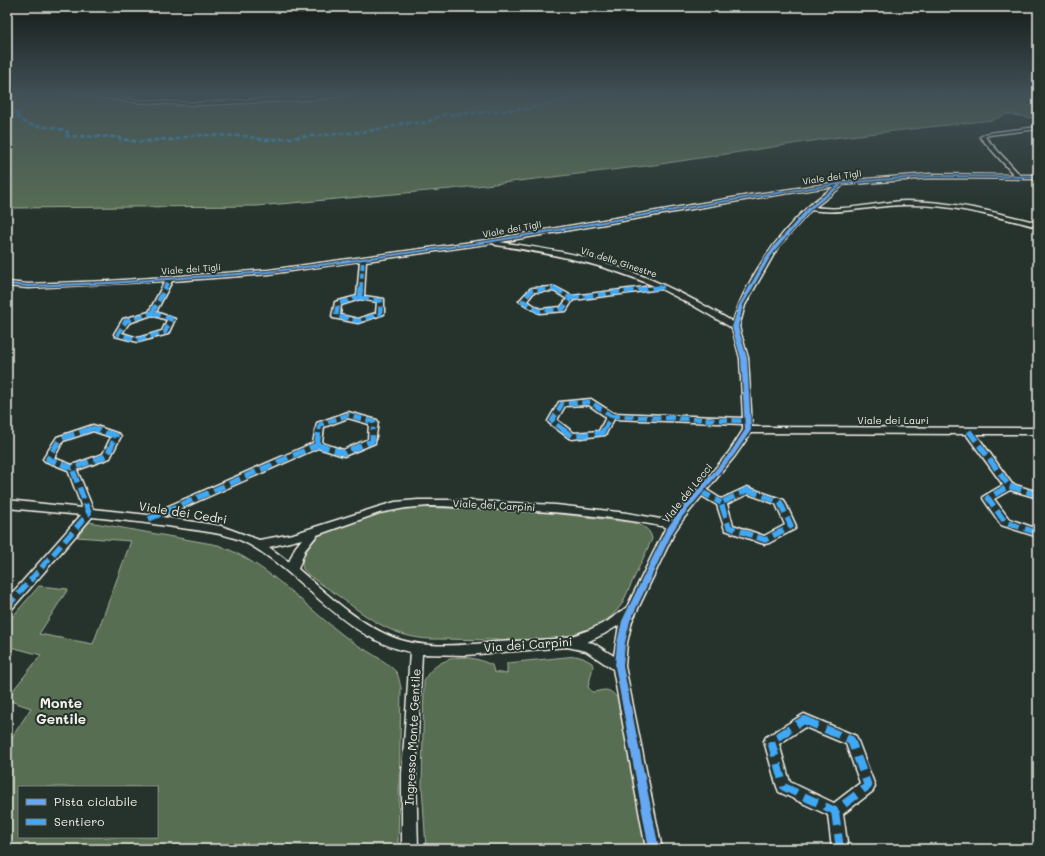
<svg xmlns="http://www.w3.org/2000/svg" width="1045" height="856" font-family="Mali,sans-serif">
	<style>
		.green { fill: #596e52; stroke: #a6b09d; fill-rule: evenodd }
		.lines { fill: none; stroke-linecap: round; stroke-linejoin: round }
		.minor-casing { stroke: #f4f1e8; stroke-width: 3 }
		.minor { fill: #26332d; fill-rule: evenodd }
		.quiet-far4 { stroke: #3fa9f5; stroke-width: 2.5; stroke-dasharray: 5 2.5; stroke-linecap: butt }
		.quiet-far3 { stroke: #3fa9f5; stroke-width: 3.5; stroke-dasharray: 6 3.5; stroke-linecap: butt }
		.quiet-far2 { stroke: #3fa9f5; stroke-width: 4.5; stroke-dasharray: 9 4.5; stroke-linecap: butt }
		.quiet-far1 { stroke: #3fa9f5; stroke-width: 5.5; stroke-dasharray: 12 5.5; stroke-linecap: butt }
		.quiet { stroke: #3fa9f5; stroke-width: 8; stroke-dasharray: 15 8; stroke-linecap: butt }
		.cycleway-casing { stroke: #26332d; stroke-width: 2 }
		.cycleway { fill: #66a8f1; fill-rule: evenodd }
		.labels { text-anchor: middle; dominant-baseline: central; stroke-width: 4; stroke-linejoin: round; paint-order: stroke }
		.far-street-label { font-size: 9px; fill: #f4f1e8; stroke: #26332d }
		.street-label { font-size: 10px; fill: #f4f1e8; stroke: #26332d }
		.near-street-label { font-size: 12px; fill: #f4f1e8; stroke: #26332d }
		.near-quarter-label { font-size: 14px; font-weight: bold; fill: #f4f1e8; stroke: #26332d }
	</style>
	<rect width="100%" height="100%" fill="#26332d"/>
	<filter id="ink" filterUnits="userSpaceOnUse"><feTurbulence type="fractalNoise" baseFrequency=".025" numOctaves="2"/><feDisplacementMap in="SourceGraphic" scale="8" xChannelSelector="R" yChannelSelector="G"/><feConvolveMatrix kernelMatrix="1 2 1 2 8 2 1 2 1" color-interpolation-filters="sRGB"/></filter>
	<g filter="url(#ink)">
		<!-- green -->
		<path class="green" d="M7,94H130L135,100L141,103L176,106L207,105L275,96L333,98L360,94H1038V100L1032,99L1025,104L1038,107V119L1007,114L992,120L832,138L654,165L451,189L257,206L7,208Z
			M420,507L544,512L628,522C638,523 651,528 652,539L622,604C595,642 547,640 505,640C480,640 455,639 431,639C391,638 363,614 333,592C323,585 310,578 303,569C301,563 303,557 306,552C310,546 314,540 320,535C342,519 393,509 420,507Z
			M89,522L218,545C269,564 304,606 347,638C360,648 388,661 397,673C399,677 400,684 401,688L398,849H7V745L31,708L7,700V698L41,655L7,646V623L39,586L68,589L39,634L93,644L131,541L77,537ZM19,787H157V837H19Z
			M576,656L583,658L592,663L593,667L588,687L592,692C597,692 601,690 605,690C613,690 618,699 621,705L648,849H426L422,786L424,682C429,665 453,654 470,658C478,659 485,662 492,665L494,672L507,674V663Z"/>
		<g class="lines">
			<defs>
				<path id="minor" d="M77,94H90L134,100L197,103L354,94L307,100L197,105L134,102Z
					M1038,127V129L989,135L985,137L1020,175H1038V179L930,178L853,184L841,185V187L815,207C845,212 876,202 906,201C951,201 995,212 1038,223V227C994,216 951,204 906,205C874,205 843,215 811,210L778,247L745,305L739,327L748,358L752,427L1038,428V434H976L1012,484L1038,492V498L1010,490L994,499L1009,519L1038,529V537L1001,525L984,500L983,498L984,496L1003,485L966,434L751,433L735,456L707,490L721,499L747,487L784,500L796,526L795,529L769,543L765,544L761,543L725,530L717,505L702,496L684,518L675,531L632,621L627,643L625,666L662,849H646L613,669L586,651L567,647L466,655L422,654L416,774L418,849H402V774L410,652C343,638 306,577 250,545C231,534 209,532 188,529C156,524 124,520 92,517L11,610L7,612V599L81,515L7,508V500L82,508L68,470L45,461L43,459L57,437L93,425L119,434L121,436L110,458L77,470L93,509L148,515L313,443L317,423L348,412L377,420L378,422L375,443L344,456L318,448L162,517L221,526L259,540L293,534L378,507L395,502L418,500H452L556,505L627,513L671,521L729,452L743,430V424L614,419L605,435L572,439L569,438L549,423L548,421L559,402L591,399L613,413L743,418L740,358L732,328L694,306L661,289L573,300L566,311L539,313L519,301L530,289L532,288L555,287L572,296L654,286C601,263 553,254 496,245L493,243L366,261L364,296L384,299V314L358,323L333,318L332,316L335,302L357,296L360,261L269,274L172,281L156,312L175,319L169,332L168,334L138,342L115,336L114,334L123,319L149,312L165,281L28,288L7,286V282L28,284L109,281L269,270L487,240L750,195L853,180L930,174L1014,175L980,137L988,133ZM835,186C826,193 816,199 808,207C778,234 744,283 733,322C690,296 645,274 596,260C565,251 532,247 500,242L750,199ZM554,291L567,299L561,307L540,309L527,301L534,292ZM360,299L377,302L376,313L358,319L340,315L341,305ZM152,315L167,320L162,331L138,338L122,333L129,323ZM589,405L606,417L599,431L574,433L557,420L565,406ZM348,418L369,424L368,439L343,450L322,443L324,427ZM93,431L111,437L103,454L72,465L54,458L63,441ZM748,494L776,504L785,525L764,536L733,525L727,504ZM429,506C450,506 470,508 490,509C549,511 608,515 666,527L627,607L608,621L589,630L572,636L555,639C536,640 517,641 497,642C463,645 424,650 392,637C356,622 327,594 298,569L305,550L317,535L379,513L406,508ZM302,539L295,548L289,562L269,547ZM619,625L614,656L593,643L587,642L604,634Z
					M804,714L856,736L875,786L873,791L843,814L848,849H832L828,815L779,792L777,787L764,741L766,737ZM805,727L846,744L860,783L834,803L790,782L779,744Z"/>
			</defs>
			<!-- minor casing -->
			<use href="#minor" class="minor-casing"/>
			<!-- minor -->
			<use href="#minor" class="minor"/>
			<!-- quiet-far4 -->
			<path class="quiet-far4" d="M623,94H629
				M644,94L654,97L655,95L659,96L663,94
				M7,111L15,112L20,116L18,117C30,131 51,123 68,132L65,136L119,137L120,139L140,142L166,139L172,140L195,135L245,136L264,140L360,132L388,128L403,123H426L442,115L503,111L522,108L526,109L595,94"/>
			<!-- quiet-far3 -->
			<path class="quiet-far3" d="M165,288L169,280
				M361,288L363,260
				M659,288L664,287"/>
			<!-- quiet-far2 -->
			<path class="quiet-far2" d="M555,289L571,298L563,309L539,311L523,301L532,290Z
				M360,297L381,301L380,314L358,321L336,316L338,304Z
				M360,297L361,287
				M571,298L664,287
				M152,313L171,319L165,332L138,340L118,334L126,321Z
				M152,313L166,287
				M611,416L747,421
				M88,430L93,428L98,430
				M319,430L320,425L348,415L374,422L373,430
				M564,430L552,421L562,404L591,402L611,416L604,430"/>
			<!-- quiet-far1 -->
			<path class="quiet-far1" d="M91,429L60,439L48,459L72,468L107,456L116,436L95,429
				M562,429L572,436L602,433L604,429
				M969,431L1009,486
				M317,445L344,453L372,441L373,429
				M317,445L319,429
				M747,490L780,502L791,526L765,540L729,527L721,503Z
				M700,491L721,503
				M1038,495L1009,486L988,498L1005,522L1038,533
				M149,519L317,445
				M7,607L89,513L72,468"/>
			<!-- quiet -->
			<path class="quiet" d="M804,720L851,740L868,786L835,811L784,787L771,741Z
				M835,811L840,849"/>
			<defs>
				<path id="cycleway" d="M930,175L1038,176V178L930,177L853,183L840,185L841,186L840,187L811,209L778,247L769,259L743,305L738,327L747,358L751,430L734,455L682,517L673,531L630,621L625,643L623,666L659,849H649L615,666L617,643L622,621L666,530L678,513L730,453L745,430L741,358L732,327L739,305L765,259L775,245L809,207L838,185L750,198L487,243L269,273L109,284L28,287L7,285V283L28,285L109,282L269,271L487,241L750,196L853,181Z"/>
			</defs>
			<!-- cycleway casing -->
			<use href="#cycleway" class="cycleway-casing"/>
			<!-- cycleway -->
			<use href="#cycleway" class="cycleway"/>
		</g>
	</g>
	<!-- sky -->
	<linearGradient id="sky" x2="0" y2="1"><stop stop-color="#151c19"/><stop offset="0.44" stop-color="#415057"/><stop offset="1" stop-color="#415057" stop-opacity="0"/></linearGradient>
	<rect width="1045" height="214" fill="url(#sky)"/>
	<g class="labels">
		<!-- far-street labels -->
		<g class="far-street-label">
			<text transform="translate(832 177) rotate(-8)">Viale dei Tigli</text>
			<text transform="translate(512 229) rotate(-10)">Viale dei Tigli</text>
			<text transform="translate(619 262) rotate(18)">Via delle Ginestre</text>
			<text transform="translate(191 269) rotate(-4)">Viale dei Tigli</text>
		</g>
		<!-- street labels -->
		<g class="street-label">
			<text x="893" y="420">Viale dei Lauri</text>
			<text transform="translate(687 493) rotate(-51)">Viale dei Lecci</text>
			<text transform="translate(494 505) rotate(3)">Viale dei Carpini</text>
		</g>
		<!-- near-street labels -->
		<g class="near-street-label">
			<text transform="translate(183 512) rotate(9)">Viale dei Cedri</text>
			<text transform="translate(528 644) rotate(-4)">Via dei Carpini</text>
			<text transform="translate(412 737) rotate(-87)">Ingresso Monte Gentile</text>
		</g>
		<!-- near-quarter labels -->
		<g class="near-quarter-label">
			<text x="61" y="702">Monte<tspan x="61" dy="16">Gentile</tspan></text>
		</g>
	</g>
	<!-- margin -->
	<rect width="1045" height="856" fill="none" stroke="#26332d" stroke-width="24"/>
	<rect x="12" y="12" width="1021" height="832" fill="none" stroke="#f4f1e8" stroke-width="1.5" filter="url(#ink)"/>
	<!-- legend -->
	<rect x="18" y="786" width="140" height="52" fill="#26332d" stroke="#787f78"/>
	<rect x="26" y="799" width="20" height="6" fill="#66a8f1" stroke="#787f78"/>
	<text x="54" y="806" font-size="12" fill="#f4f1e8">Pista ciclabile</text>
	<rect x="26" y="819" width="20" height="6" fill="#3fa9f5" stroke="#787f78"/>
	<text x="54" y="826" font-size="12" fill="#f4f1e8">Sentiero</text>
</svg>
